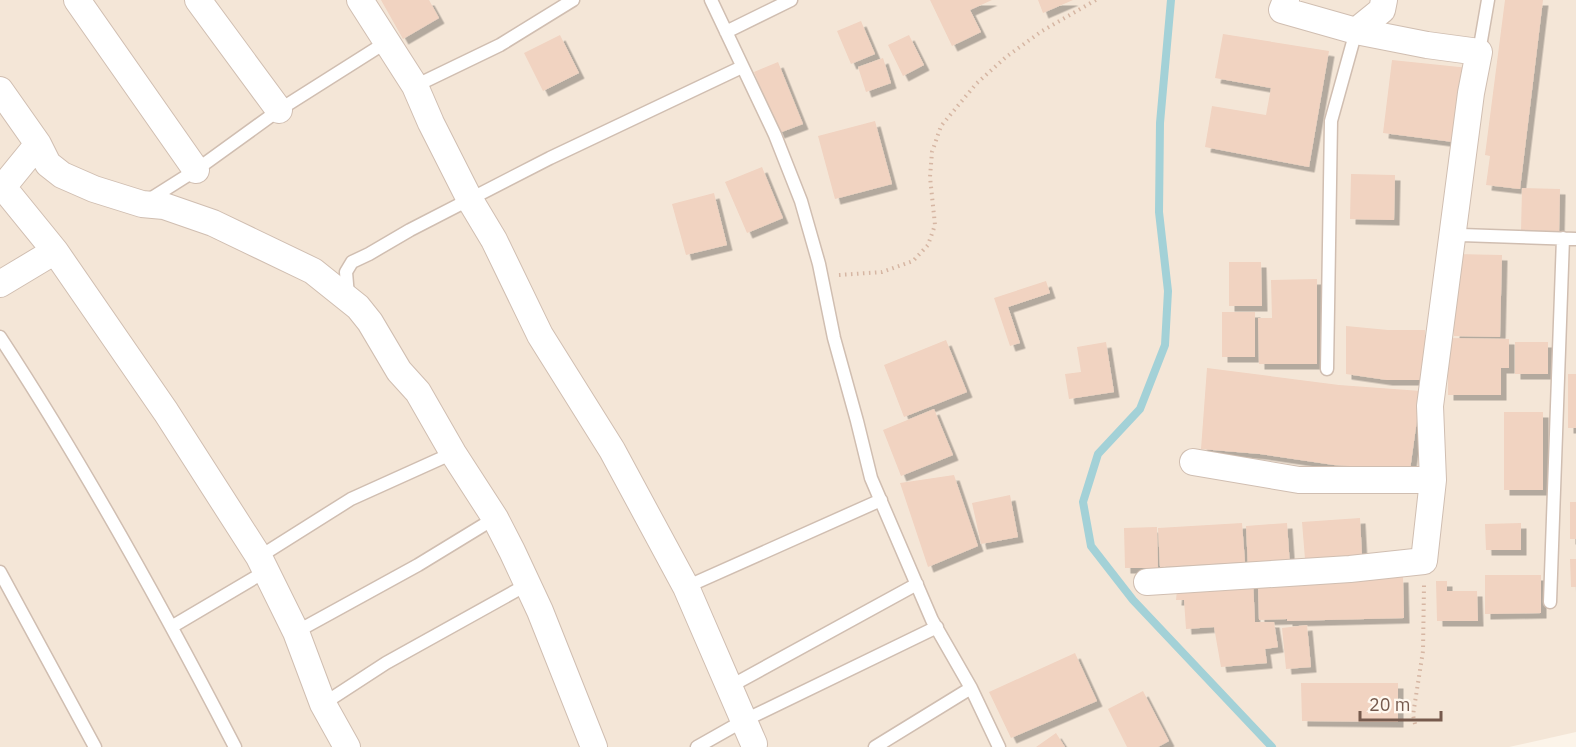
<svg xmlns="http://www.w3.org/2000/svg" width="1576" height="747" font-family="'IBM Plex Sans',sans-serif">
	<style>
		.residential { fill: #f4e6d7 }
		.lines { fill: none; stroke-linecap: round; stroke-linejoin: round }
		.stream { stroke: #a3d1d7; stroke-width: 8 }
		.building { fill: #f1d3c1; filter: url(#shadow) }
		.lane-casing { stroke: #d0beb1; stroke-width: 15 }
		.street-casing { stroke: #d0beb1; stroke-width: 28 }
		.path { stroke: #d6b6a3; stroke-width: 4; stroke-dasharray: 1.5 4.5; stroke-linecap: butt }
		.lane { stroke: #fff; stroke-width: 12 }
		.street { stroke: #fff; stroke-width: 26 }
	</style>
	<defs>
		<filter id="shadow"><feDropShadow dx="5.5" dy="5.5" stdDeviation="0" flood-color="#0004"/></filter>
	</defs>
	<rect width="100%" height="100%" fill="#fcf4e9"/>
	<!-- residential -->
	<path class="residential" d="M0,0H1576V732L1509,747H0Z"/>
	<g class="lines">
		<!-- stream -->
		<path class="stream" d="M1171,0L1160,123L1159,212L1168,291L1165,345L1140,409L1098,454L1083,502L1091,546L1133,600L1272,747"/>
	</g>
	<!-- building -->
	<path class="building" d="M381,0H429L439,18L403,39Z
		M930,0H992L970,10L981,32L952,46Z
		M1038,0H1073L1043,13Z
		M1505,0H1543L1520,189L1486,185L1490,156L1485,155Z
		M861,21L875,54L851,64L837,31Z
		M1223,34L1329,51L1309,167L1205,147L1212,106L1266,115L1271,88L1215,78Z
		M560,35L579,73L543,91L524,53Z
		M909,35L924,65L903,76L888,45Z
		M883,58L891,83L866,92L858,67Z
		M1392,60L1469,68L1461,143L1383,133Z
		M778,62L803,124L779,133L754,72Z
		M875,121L892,184L835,199L818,136Z
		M762,167L783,218L747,233L725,182Z
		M1351,174L1395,175L1394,220L1350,219Z
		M1522,188L1560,189L1559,233L1521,232Z
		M714,193L727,245L686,255L672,204Z
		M1455,254L1502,255L1500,337L1454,336Z
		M1229,262H1261L1262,306H1229Z
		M1317,279V364H1259L1258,318H1272L1271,280Z
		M1046,281L1050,293L1008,307L1020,343L1010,346L994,298Z
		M1222,312H1255V357H1222Z
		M1346,326L1388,330H1425V380H1387L1346,374Z
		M1448,338L1509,339V368H1501V395H1448Z
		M946,340L967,392L904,417L884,365Z
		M1106,342L1114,392L1069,399L1065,374L1081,372L1077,347Z
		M1515,342H1548V374H1515Z
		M1207,368L1339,385L1421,391L1410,470L1334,465L1260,454L1201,449Z
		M1568,374H1576V428H1568Z
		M934,409L953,455L901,476L883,430Z
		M1504,412H1543V490H1504Z
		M954,475L978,546L928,567L900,483Z
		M1010,495L1018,537L981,544L972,503Z
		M1570,502H1576V539H1570Z
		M1360,518L1362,555L1305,559L1302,522Z
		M1242,523L1245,562L1160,567L1158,528Z
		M1287,523L1290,566L1248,568L1246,526Z
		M1521,523V550H1486L1485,524Z
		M1157,527L1158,568H1125L1124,528Z
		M1570,559H1576V587H1571Z
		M1485,575H1541V613L1485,614Z
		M1403,577L1404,618L1287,621V619L1259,620L1258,581Z
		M1253,581L1255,622H1274L1278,647L1265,649L1267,663L1221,667L1214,627L1186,629L1184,600H1176L1177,590Z
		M1436,581H1447V591H1477L1478,621H1437Z
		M1307,625L1311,667L1286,669L1282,628Z
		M1075,653L1097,701L1011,738L989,692Z
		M1301,683H1398V722L1302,721Z
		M1143,691L1169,741L1158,747H1127L1108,709Z
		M1056,733L1065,747H1036Z"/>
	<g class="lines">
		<defs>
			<path id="lane" d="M711,0L775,135L801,201L819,264L834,338L857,421L871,478L932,620L971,688L999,747
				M726,32L791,0
				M1479,52L1488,0
				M415,86L500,45L573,0
				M147,201L196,170L279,110L388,41
				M1452,237L1461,235L1576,239
				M348,296L346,272L352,262L369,254L410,230L550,158L742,67
				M0,337C86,468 163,608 235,747
				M1327,369L1331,121L1356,31
				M259,557L351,499L453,453
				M0,572L95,747
				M686,587L881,500
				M1550,602L1563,238
				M173,626L266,571
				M296,632L418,565L495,518
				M729,687L917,584
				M323,704L386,663L528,584
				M697,747L743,721L937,627
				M875,747L971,688"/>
			<path id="street" d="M77,0L196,170
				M198,0L279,110
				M360,0L415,86L431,123L470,200L494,240L540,335L612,450L686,587L754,744
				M1356,31L1382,10L1384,0
				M0,90L38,144L48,164L62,175L94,189L142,204L164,206L213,223L313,271L358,307L370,322L399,371L418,392L453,453L495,518L512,551L540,611L594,747
				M38,144L3,187L55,251L166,412L259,557L296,632L323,704L347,747
				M0,284L55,251
				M1193,462L1299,480H1433
				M1147,582L1350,569L1424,561L1433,480L1430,406L1471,93L1479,52L1427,45L1356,31L1282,10L1286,0"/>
		</defs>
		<!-- lane casing -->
		<use href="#lane" class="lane-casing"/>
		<!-- street casing -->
		<use href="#street" class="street-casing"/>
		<!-- path -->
		<path class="path" d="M839,275L882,272L913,261L928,245L935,225L930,177L932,152L941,126L976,84L1006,57L1042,31L1096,0
			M1415,724L1413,715L1423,651L1424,585"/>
		<!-- lane -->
		<use href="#lane" class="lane"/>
		<!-- street -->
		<use href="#street" class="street"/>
	</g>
	<!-- scale -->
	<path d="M1360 711v9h81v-9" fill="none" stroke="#765a4d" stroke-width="3"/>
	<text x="1369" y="711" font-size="18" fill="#765a4d" stroke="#fff8ef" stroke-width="4.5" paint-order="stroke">20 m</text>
</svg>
